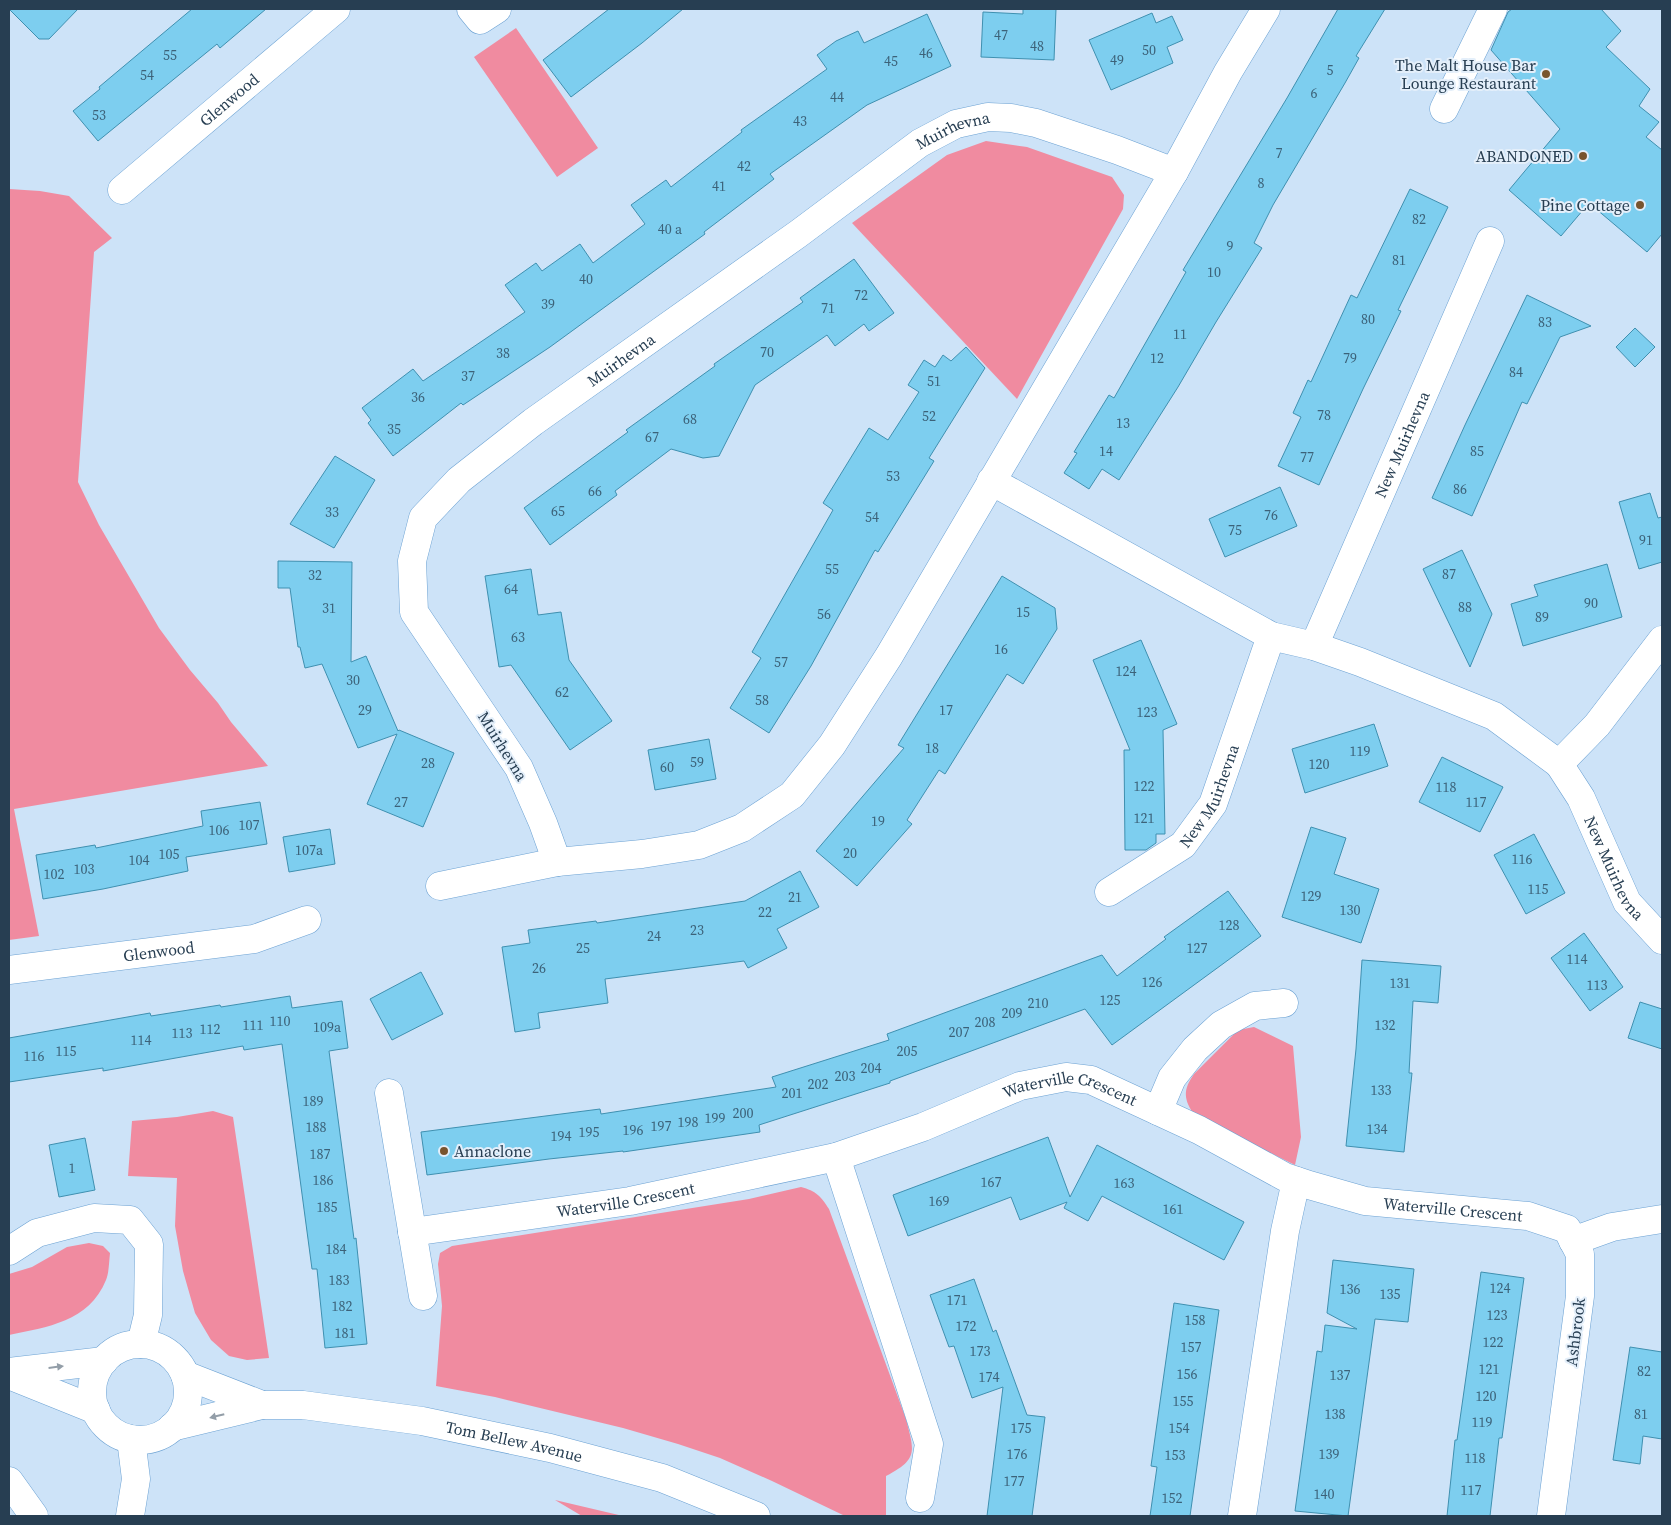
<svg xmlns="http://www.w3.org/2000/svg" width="1671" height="1525" font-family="'Source Serif 4',serif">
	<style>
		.green { fill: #f08ba0 }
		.building { fill: #7dceef; stroke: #3f90b0 }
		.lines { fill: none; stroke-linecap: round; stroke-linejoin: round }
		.minor-casing { stroke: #6ca2d3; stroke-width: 29 }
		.minor { stroke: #fff; stroke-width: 28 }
		.oneway { fill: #939ea8 }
		.poi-dot { fill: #78542e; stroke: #e4effa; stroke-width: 2 }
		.labels { text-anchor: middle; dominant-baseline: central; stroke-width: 4; stroke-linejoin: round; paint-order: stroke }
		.number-label { font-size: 14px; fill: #3c6279 }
		.poi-label { font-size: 16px; fill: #273e52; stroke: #e4effa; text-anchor: end }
		.street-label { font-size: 16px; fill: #273e52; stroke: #e4effa }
	</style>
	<rect width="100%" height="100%" fill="#cde3f8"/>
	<!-- green -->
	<path class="green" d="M516,28L598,148L557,177L474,57Z
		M986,141L1027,147L1112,177L1124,195L1123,209L1017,399L852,223L947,155Z
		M9,189L40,191L69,196L112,238L94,252L78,482L99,525L159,628L190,670L218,703L231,722L268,766L14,809L39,936L9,940Z
		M1254,1027L1293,1046L1301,1137L1295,1165L1195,1116C1184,1100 1182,1091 1194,1074L1238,1030Z
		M213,1111L233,1117L269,1358L247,1360L229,1356L211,1340L195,1313L183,1271L175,1226L177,1178L128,1176L132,1121L177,1117Z
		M801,1187C816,1191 821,1196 829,1209L906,1419C914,1451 919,1459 886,1476V1516H845L772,1481L720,1458L678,1444L623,1428L495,1397L436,1386L442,1306L438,1264L440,1253L452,1246L749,1199Z
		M89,1243L103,1246L110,1253C109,1262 109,1273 106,1280C89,1322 47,1327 9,1335V1274L32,1267L67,1247Z
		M555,1500L623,1516H582Z"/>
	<!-- building -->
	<path class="building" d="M9,9H78L49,39H39Z
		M192,9H266L220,48L217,44L98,141L73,111L100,89L99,87Z
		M609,9H683L642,43L571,97L543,60Z
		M1023,9H1056L1054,60L981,57L983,12L1023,14Z
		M1338,9H1385L1356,56L1359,58L1345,83L1273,205L1254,243L1262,248L1216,322L1178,387L1119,480L1102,469L1089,489L1064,473L1077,453L1074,452L1109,395L1114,398L1186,272L1183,270L1287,98Z
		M1512,9H1601L1621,31L1606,47L1650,89L1639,106L1659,122L1646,137L1662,150V234L1647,252L1589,203L1561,236L1509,190L1560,129L1491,50L1508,12Z
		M1152,13L1156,23L1172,16L1183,40L1167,47L1173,63L1111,90L1089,40Z
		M927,14L951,66L867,105L770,174L774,179L704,232L705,234L550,347L463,405L461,403L393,456L368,423L371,420L362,408L413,369L423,381L525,312L505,285L536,263L542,271L580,244L593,263L645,224L631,205L666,180L671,187L742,132L741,130L827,69L817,55L836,41L858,31L864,43Z
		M1410,189L1448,207L1398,310L1401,311L1363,389L1319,485L1278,466L1301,417L1293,413L1308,380L1311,382L1351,295L1357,298Z
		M854,259L894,313L869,331L864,324L835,346L827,335L755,385L719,456L703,458L671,449L615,491L617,495L550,545L524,508L628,432L626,430L715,366L714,364L803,302L800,298Z
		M1527,295L1591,326L1560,337L1527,404L1522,402L1472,516L1432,498L1465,425Z
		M1635,328L1655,347L1635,367L1616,347Z
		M966,347L985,368L929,458L934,461L878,552L875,550L811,666L769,733L730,708L761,658L752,652L833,510L823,503L869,428L888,440L919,392L908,385L924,360L935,367L943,355L951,361Z
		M335,456L375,480L334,548L290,524Z
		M1280,487L1297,526L1225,557L1209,519Z
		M1650,493L1658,518L1662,517V562L1639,569L1619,502Z
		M1462,550L1492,614L1470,667L1423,569Z
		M278,561L352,562L351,662L366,656L398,731L399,730L454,753L423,827L367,804L397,734L358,748L322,664L305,668L300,647H298L290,588H278Z
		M1607,564L1622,617L1523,646L1511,604L1538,596L1534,585Z
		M531,569L538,615L561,612L569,660L612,721L570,750L511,665L499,667L485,576Z
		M1002,576L1055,608L1057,629L1023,684L1007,674L945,774L939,770L907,820L912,824L857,886L816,851L904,748L898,745Z
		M1141,640L1177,724L1163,730L1165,834H1156V843L1146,850H1125L1124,750H1130L1093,660Z
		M1374,724L1388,766L1305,793L1292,749Z
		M709,739L716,779L655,790L648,750Z
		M1442,757L1503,787L1480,832L1419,802Z
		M260,802L267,844L186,857L188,871L103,889L43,899L36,855L95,845L96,848L203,826L201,811Z
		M1311,827L1346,838L1334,874L1379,889L1361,943L1282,917Z
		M330,829L335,864L289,872L283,837Z
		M1534,834L1565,893L1526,914L1494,855Z
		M800,871L819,907L777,929L787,948L748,968L744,961L605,979L608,1003L538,1013L540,1028L515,1032L502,947L530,943L528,930L596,921L597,923L745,901Z
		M1228,891L1261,936L1112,1045L1085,1009L890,1081V1083L759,1125L760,1132L623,1152V1151L549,1159L427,1175L421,1132L600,1109L601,1114L776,1087L772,1077L889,1040L887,1034L1102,955L1117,976L1166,939L1164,937Z
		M1584,933L1623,987L1590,1011L1551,958Z
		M1362,960L1441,966L1438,1003L1413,1001L1409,1073H1412L1404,1152L1346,1146L1356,1049Z
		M421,972L443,1014L392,1040L370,999Z
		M290,996L292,1008L342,1001L348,1048L329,1051L354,1239L356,1238L367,1344L325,1348L317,1269H312L282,1044L244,1050L243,1046L103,1071V1068L9,1082V1038L150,1013L151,1016L220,1005L221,1007Z
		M1640,1002L1662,1009V1049L1628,1038Z
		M1048,1137L1070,1197L1097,1145L1244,1222L1224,1260L1102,1196L1088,1221L1064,1208L1067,1202L1020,1220L1011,1197L908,1236L893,1195Z
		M85,1138L95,1190L59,1197L49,1145Z
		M1333,1260L1414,1269L1408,1322L1375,1319L1348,1516L1295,1511L1317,1351L1322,1352L1325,1325L1357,1329L1327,1313Z
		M1481,1272L1524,1278L1509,1385L1502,1438H1499L1490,1516H1447L1455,1440H1457Z
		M974,1279L993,1332L996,1330L1027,1415L1045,1417L1032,1516H987L1003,1387L972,1398L954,1346L949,1347L930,1295Z
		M1174,1303L1219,1310L1190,1516H1150L1157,1467L1151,1466Z
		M1630,1347L1662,1352V1439L1643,1436L1640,1464L1613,1460Z"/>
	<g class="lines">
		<defs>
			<g id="minor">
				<path d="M471,9L480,20L497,9"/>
				<path d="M1444,109L1493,9"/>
				<path id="s1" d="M122,190L336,9"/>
				<path d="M991,481L1271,636L1314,646L1360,662L1494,716L1559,764L1597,725L1662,640"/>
				<path id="s2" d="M1314,646L1490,241"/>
				<path id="s3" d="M1559,764L1581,798L1627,902L1662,940"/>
				<path id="s4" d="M557,862L543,823L519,768L414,612L412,561L423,518L459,480L533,422L798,234L920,143L956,124L988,117L1011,118L1036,123L1117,150L1174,172L1228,72L1266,9"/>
				<path d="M440,886L557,862L642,854L699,845L742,828L792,795L832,745L889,656L1174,172"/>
				<path id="s5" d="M1109,892L1183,845L1213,804L1271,636"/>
				<path id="s6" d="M9,970L254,939L307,920"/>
				<path d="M389,1093L423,1296"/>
				<path d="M1158,1111L1172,1078L1195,1049L1221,1025L1255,1006L1284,1003"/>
				<path d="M836,1157L929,1444L920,1498"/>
				<path id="s7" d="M412,1232L630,1201L836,1157L923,1127L1020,1086L1066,1077L1091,1080L1199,1130L1285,1177L1309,1185L1365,1201L1528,1216L1567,1229L1580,1254V1296L1551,1516"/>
				<path d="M1573,1241L1612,1227L1662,1219"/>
				<path d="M9,1251L37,1233L94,1218L130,1220L149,1244L148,1315L141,1344"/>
				<circle cx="140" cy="1392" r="48"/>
				<path d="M9,1372L104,1361"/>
				<path d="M9,1375L96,1410"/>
				<path d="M185,1375L262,1405"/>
				<path id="s8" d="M172,1427L262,1405H303L422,1421L550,1448L662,1478L756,1516"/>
				<path d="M9,1481L34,1516"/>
				<path d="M130,1516L136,1479L131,1439"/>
				<path d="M1242,1516L1285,1231L1296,1181"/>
			</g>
		</defs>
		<!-- minor casing -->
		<use href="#minor" class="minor-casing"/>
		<!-- minor -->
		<use href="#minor" class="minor"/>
	</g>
	<!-- one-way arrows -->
	<defs><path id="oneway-solid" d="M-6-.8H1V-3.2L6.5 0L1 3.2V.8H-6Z" transform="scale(1.25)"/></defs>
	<g class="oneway">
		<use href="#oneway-solid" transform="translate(56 1367) rotate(-7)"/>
		<use href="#oneway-solid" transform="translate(217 1416) rotate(166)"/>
	</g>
	<!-- markers -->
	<g class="poi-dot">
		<circle cx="1546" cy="74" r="5"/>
		<circle cx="1583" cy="156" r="5"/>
		<circle cx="1640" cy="205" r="5"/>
		<circle cx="444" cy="1151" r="5"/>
	</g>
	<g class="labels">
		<!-- number labels -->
		<g class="number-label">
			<text x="1001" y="35">47</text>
			<text x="1037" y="46">48</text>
			<text x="1149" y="50">50</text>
			<text x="926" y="53">46</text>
			<text x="170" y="55">55</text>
			<text x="1117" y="60">49</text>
			<text x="891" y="61">45</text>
			<text x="1330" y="70">5</text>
			<text x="147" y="75">54</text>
			<text x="1314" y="93">6</text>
			<text x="837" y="97">44</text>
			<text x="99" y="115">53</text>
			<text x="800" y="121">43</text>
			<text x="1279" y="153">7</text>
			<text x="744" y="166">42</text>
			<text x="1261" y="183">8</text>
			<text x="719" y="186">41</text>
			<text x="1419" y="219">82</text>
			<text x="670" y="229">40 a</text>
			<text x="1230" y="246">9</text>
			<text x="1399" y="260">81</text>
			<text x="1214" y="272">10</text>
			<text x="586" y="279">40</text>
			<text x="861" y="295">72</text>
			<text x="548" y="304">39</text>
			<text x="828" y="308">71</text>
			<text x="1368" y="319">80</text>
			<text x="1545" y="322">83</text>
			<text x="1180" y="334">11</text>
			<text x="767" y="352">70</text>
			<text x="503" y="353">38</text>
			<text x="1157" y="358">12</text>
			<text x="1350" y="358">79</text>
			<text x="1516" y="372">84</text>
			<text x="468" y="376">37</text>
			<text x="934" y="381">51</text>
			<text x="418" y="397">36</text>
			<text x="1324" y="415">78</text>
			<text x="929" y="416">52</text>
			<text x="690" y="419">68</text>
			<text x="1123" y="423">13</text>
			<text x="394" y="429">35</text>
			<text x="652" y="437">67</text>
			<text x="1106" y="451">14</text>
			<text x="1477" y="451">85</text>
			<text x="1307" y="457">77</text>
			<text x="893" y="476">53</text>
			<text x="1460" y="489">86</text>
			<text x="595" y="491">66</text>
			<text x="558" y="511">65</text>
			<text x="332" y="512">33</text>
			<text x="1271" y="515">76</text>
			<text x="872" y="517">54</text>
			<text x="1235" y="530">75</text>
			<text x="1646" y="540">91</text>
			<text x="832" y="569">55</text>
			<text x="1449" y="574">87</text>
			<text x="315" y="575">32</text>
			<text x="511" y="589">64</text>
			<text x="1591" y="603">90</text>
			<text x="1465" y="607">88</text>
			<text x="329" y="608">31</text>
			<text x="1023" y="612">15</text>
			<text x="824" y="614">56</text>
			<text x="1542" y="617">89</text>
			<text x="518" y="637">63</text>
			<text x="1001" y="649">16</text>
			<text x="781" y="662">57</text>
			<text x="1126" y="671">124</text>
			<text x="353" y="680">30</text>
			<text x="562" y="692">62</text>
			<text x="762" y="700">58</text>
			<text x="365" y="710">29</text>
			<text x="946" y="710">17</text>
			<text x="1147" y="712">123</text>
			<text x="932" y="748">18</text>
			<text x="1360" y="751">119</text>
			<text x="697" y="762">59</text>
			<text x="428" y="763">28</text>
			<text x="1319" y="764">120</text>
			<text x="667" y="767">60</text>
			<text x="1144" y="786">122</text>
			<text x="1446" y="787">118</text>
			<text x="401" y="802">27</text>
			<text x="1476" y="802">117</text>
			<text x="1144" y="818">121</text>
			<text x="878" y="821">19</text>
			<text x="249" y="825">107</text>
			<text x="219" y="830">106</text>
			<text x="309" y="850">107a</text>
			<text x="850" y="853">20</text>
			<text x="169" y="854">105</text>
			<text x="1522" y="859">116</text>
			<text x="139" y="860">104</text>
			<text x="84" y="869">103</text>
			<text x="54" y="874">102</text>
			<text x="1538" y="889">115</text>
			<text x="1311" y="896">129</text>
			<text x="795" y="897">21</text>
			<text x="1350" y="910">130</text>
			<text x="765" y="912">22</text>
			<text x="1229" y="925">128</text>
			<text x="697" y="930">23</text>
			<text x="654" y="936">24</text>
			<text x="583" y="948">25</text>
			<text x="1197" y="948">127</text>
			<text x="1577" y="959">114</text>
			<text x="539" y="968">26</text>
			<text x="1152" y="982">126</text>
			<text x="1400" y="983">131</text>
			<text x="1597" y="985">113</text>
			<text x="1110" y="1000">125</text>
			<text x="1038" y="1003">210</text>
			<text x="1012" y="1013">209</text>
			<text x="280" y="1021">110</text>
			<text x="985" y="1022">208</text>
			<text x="253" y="1025">111</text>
			<text x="1385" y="1025">132</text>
			<text x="327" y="1027">109a</text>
			<text x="210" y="1029">112</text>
			<text x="959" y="1032">207</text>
			<text x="182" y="1033">113</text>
			<text x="141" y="1040">114</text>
			<text x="66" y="1051">115</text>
			<text x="907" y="1051">205</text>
			<text x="34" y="1056">116</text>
			<text x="871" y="1068">204</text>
			<text x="845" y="1076">203</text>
			<text x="818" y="1084">202</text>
			<text x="1381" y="1090">133</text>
			<text x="792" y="1093">201</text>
			<text x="313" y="1101">189</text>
			<text x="743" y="1113">200</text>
			<text x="715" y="1118">199</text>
			<text x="688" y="1122">198</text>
			<text x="661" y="1126">197</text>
			<text x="316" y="1127">188</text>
			<text x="1377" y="1129">134</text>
			<text x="633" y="1130">196</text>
			<text x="589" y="1132">195</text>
			<text x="561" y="1136">194</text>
			<text x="320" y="1154">187</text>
			<text x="72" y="1168">1</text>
			<text x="323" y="1180">186</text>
			<text x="991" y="1182">167</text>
			<text x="1124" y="1183">163</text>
			<text x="939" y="1201">169</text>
			<text x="327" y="1207">185</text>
			<text x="1173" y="1209">161</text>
			<text x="336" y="1249">184</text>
			<text x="339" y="1280">183</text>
			<text x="1500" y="1288">124</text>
			<text x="1350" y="1289">136</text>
			<text x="1390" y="1294">135</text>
			<text x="957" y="1300">171</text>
			<text x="342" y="1306">182</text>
			<text x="1497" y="1315">123</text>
			<text x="1195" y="1320">158</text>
			<text x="966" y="1326">172</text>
			<text x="345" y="1333">181</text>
			<text x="1493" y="1342">122</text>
			<text x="1191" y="1347">157</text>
			<text x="980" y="1351">173</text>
			<text x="1489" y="1369">121</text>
			<text x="1644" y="1371">82</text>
			<text x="1187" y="1374">156</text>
			<text x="1340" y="1375">137</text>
			<text x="989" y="1377">174</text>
			<text x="1486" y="1396">120</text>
			<text x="1183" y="1401">155</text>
			<text x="1335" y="1414">138</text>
			<text x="1641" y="1414">81</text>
			<text x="1482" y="1422">119</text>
			<text x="1021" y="1428">175</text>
			<text x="1179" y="1428">154</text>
			<text x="1017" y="1454">176</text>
			<text x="1329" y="1454">139</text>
			<text x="1175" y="1455">153</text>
			<text x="1475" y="1458">118</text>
			<text x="1014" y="1481">177</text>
			<text x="1471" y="1490">117</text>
			<text x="1324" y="1494">140</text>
			<text x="1172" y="1498">152</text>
		</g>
		<!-- poi labels -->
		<g class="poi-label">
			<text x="1536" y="65">The Malt House Bar<tspan x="1536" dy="18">Lounge Restaurant</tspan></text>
			<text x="1573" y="156">ABANDONED</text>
			<text x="1630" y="205">Pine Cottage</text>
			<text x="454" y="1151" text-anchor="start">Annaclone</text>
		</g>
		<!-- street labels -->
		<g class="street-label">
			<text stroke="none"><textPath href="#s1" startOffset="140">Glenwood</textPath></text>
			<text stroke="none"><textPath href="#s4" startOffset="1044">Muirhevna</textPath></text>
			<text stroke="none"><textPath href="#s4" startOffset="639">Muirhevna</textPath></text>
			<text stroke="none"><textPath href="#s2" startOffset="220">New Muirhevna</textPath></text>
			<text transform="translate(503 746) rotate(58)">Muirhevna</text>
			<text stroke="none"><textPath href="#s5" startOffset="144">New Muirhevna</textPath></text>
			<text stroke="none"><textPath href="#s3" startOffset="118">New Muirhevna</textPath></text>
			<text stroke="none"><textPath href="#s6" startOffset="151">Glenwood</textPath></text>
			<text stroke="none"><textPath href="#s7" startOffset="680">Waterville Crescent</textPath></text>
			<text stroke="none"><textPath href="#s7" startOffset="216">Waterville Crescent</textPath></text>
			<text stroke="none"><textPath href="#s7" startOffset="1089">Waterville Crescent</textPath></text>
			<text transform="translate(1575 1332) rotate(-83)">Ashbrook</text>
			<text stroke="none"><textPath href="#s8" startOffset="348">Tom Bellew Avenue</textPath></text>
		</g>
	</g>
	<!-- border -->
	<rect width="1671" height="1525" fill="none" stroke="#273e52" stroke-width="20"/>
</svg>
